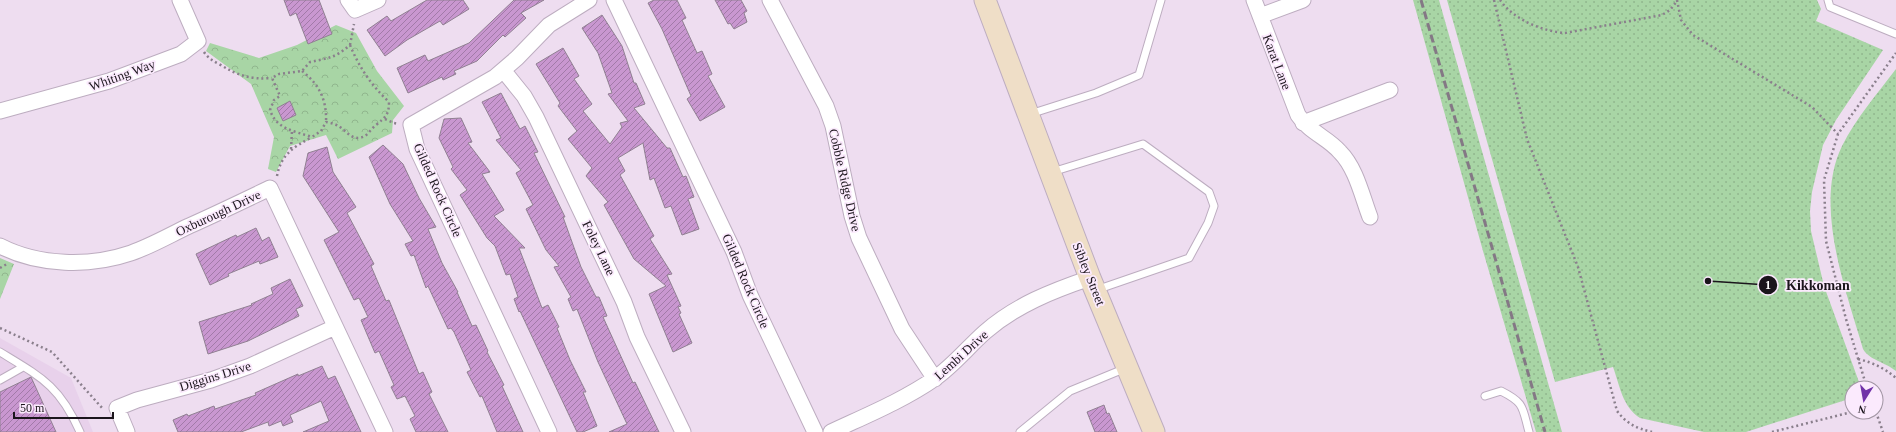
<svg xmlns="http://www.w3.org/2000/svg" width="1896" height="432" font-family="Georgia,serif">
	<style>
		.built { fill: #e8d1eb }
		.grass { fill: url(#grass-dots) }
		.park { fill: url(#park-crowns) }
		.building { fill: url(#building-hatch); stroke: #908092 }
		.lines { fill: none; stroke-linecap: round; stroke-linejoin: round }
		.lane-casing { stroke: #bdadc0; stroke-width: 9 }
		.street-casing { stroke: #bdadc0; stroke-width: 17 }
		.secondary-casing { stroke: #bdadc0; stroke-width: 23 }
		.path { stroke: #8a7f8c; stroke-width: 2.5; stroke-dasharray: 2 3; stroke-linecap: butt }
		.lane { stroke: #fff; stroke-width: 7 }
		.street { stroke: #fff; stroke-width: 15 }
		.secondary { stroke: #efdec7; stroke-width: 21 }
		.rail { stroke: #847885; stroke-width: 3; stroke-dasharray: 8 4; stroke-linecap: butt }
		.labels { text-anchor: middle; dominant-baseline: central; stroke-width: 3.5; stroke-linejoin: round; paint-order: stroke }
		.street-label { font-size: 13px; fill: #1b151c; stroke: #fbeafd }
		.leader { fill: none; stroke: #1b151c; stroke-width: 1.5 }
		.callout-dot { fill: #1b151c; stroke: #fbeafd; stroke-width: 1.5 }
		.mark-label { font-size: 12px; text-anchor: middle; font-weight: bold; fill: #fff }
		.callout-label { font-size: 14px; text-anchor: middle; font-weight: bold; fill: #1b151c; stroke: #fbeafd; stroke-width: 3.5; stroke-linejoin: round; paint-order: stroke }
	</style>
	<defs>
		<pattern id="grass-dots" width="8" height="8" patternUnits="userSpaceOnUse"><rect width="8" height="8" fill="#a8d5a5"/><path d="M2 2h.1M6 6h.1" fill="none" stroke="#90b68d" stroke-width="1.8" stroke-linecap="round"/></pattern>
		<pattern id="park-crowns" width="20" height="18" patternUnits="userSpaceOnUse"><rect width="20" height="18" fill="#a8d5a5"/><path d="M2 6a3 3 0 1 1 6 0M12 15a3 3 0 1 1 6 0" fill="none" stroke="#90b68d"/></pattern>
		<pattern id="building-hatch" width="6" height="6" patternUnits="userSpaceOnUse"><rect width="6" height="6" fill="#c997d0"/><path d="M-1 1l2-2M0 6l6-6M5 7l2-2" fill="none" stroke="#a27aa8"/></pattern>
	</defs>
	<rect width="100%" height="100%" fill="#eeddf0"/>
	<!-- built -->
	<path class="built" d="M0,338L71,378L93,432H0Z"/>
	<!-- grass -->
	<path class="grass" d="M1413,0H1439L1562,432H1536L1483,251Z
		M1447,0H1817L1821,9L1816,21L1883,50L1836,120L1823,145L1812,192L1810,211L1811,231L1824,286L1859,382L1858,388H1852V398L1746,432H1704L1640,418C1622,406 1620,386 1613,367L1555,382Z
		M1896,69V371C1885,362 1869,360 1863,349C1846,290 1813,205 1842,146C1856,118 1877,94 1896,69Z"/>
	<!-- park -->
	<path class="park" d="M336,25L356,33L377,71L404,106L393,120L392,133L338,159L326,135L290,146L276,172L268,169L274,137L251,84L206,51L210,43L259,58L297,45Z
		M0,258L14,264L0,299Z"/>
	<!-- building -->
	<path class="building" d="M284,0H319L332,34L308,44L296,13L290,16Z
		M427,0H463L469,9L443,25L440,21L407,40L385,56L367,30L387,16L391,21Z
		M514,0H544L521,13L526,18L505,37L503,35L477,61L454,71L456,74L443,80L442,77L408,93L397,68L425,55L428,61L469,43Z
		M654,0H677L686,18L682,20L697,53L702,51L712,74L708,76L725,107L700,121L687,99L691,96L662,29L648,3Z
		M715,0H741L747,11L744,13L747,22L734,29L730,23L728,24Z
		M602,15L622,46L634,83H636L645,104L634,108L667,148H670L683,177L686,176L694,197L688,199L699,229L682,235L671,206L665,208L654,178L650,180L643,143L618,158L625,171L620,175L654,236L650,239L672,274L667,275L681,306L678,307L681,313L679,314L692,343L673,352L649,294L666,286L634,259L604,205L608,202L586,176L592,168L568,139L577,131L558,106L560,103L536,64L563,48L579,76L574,79L592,104L583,111L610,144L622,127L620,123L628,121L608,94L612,93L598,53L582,28Z
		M501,93L520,129L525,126L538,152L534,153L565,217H563L581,267L596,297H599L607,316L603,317L633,383L635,382L659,432H609L627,424L598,362L577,309L573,311L568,299L571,297L554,267L559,266L546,250L526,209L533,205L516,173L521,170L496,140L501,138L482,102Z
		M290,101L296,115L283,121L277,108Z
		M461,118L472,142L468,143L490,172L482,174L504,210L494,216L525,248H519L542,308L548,305L559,327L557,328L570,360L586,392H583L597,426L583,432H577L520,311L519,312L514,299L518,297L510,274L506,275L495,246L487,238L460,195L467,190L451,169L453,167L439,138L444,119Z
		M383,145L403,164L419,198L436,227L428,229L442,263L458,292H457L472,326L476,325L488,351L487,352L504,385L502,386L523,432H497L482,396L480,397L467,372L471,370L454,332L451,328L448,329L428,286L426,288L414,255L411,256L405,244L413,241L390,204L369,157Z
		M327,147L333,172L356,207L347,213L374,264L371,266L386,301L389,300L419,374L423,372L432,392L429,394L448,432H416L410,419L415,416L405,396L397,399L391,387L394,385L379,351L375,353L361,320L368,317L359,298L354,300L324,240L339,232L303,176L308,153Z
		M256,228L262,241L269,237L278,257L260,264L259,261L228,274L229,276L210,285L196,254L236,235L237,237Z
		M290,279L303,306L296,309L299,316L248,341L208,354L199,322L252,305L251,304L273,294L271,288Z
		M322,366L328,379L335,376L361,432H303L329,421L321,401L290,415L293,422L283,426L281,421L269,426L268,422L241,432H178L173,420L187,414L188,416L214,406L215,409L256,395L255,393L298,374V376Z
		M31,377L56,432H0V392Z
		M1104,405L1107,414L1109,413L1117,432H1095L1087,412Z"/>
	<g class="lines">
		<defs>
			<path id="lane" d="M1828,0L1830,7L1896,34
				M1030,114L1096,93L1139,75L1161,0
				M1052,172L1143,144L1209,192L1214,206L1208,223L1189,258L1096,290
				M0,352C41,377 60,386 80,432
				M0,380L23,367
				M1485,396L1501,391C1525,403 1522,407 1529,432
				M1020,432L1070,391L1126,368"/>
			<path id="street" d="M348,0L355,10L378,0
				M614,0L734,252L750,295L815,432
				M770,0L826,106L833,126L852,216L859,238L902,329L935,379
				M1254,0L1298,115C1310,133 1327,137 1340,152C1356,168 1362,196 1370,217
				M1260,16L1303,0
				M503,70L524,96L536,117L624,302L637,337L683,432
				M0,111L109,81L181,54L198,41L180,0
				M1303,123L1390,90
				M0,246C39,266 90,267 131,253C151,246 170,235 189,226C216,214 243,201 270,188L385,432
				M127,432L117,408L137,400L211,380L250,366L335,327
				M549,432L417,149L411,125L495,77L517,58L549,25L589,0
				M831,432C865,416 902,401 934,379C953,366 968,347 985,332C1016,305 1052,291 1090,278"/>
			<path id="secondary" d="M985,0L1090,278L1154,432"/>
		</defs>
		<!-- lane casing -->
		<use href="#lane" class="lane-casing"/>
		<!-- street casing -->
		<use href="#street" class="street-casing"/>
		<!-- secondary casing -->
		<use href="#secondary" class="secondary-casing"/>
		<!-- path -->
		<path class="path" d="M1494,0L1527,139L1578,267L1617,411C1627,424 1636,428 1652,432
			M1500,0C1514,20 1542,31 1565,33L1662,15L1670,10L1677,1
			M1677,0L1681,20L1693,35L1812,107L1838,134
			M350,45C359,67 371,85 389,102C389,114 386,117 376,125C372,128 369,133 365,136C354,142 348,133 340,127C336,124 331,123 326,122L321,131L312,137C294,131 276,129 270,110L274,100L280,96L272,78L279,74L302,71L310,62C329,58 335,58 350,45Z
			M350,45L354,24
			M204,52C208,58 213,61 219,64C237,75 250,80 272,78
			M302,71C319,84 327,100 326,122
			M385,119L394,123L399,124
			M291,149L292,131
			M277,176C281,154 294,147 312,137
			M0,268L7,264
			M0,328L52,352L103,409
			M1858,359C1874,363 1884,368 1896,378
			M1867,388L1846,319L1826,241L1824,180L1838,134L1896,53
			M1876,412L1883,432
			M1772,432L1852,412"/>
		<!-- lane -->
		<use href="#lane" class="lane"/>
		<!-- street -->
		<use href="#street" class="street"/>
		<!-- secondary -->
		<use href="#secondary" class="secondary"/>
		<!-- rail -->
		<path class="rail" d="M1421,0L1545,432"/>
	</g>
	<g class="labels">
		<!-- street labels -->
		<g class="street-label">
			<text transform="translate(1277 62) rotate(69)">Karat Lane</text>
			<text transform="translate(122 75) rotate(-20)">Whiting Way</text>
			<text transform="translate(845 180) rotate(77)">Cobble Ridge Drive</text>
			<text transform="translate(438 190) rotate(66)">Gilded Rock Circle</text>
			<text transform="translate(218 213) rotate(-25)">Oxburough Drive</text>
			<text transform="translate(599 248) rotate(64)">Foley Lane</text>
			<text transform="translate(1089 274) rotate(68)">Sibley Street</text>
			<text transform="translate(746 281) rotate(67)">Gilded Rock Circle</text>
			<text transform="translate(961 355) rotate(-42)">Lembi Drive</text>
			<text transform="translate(215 376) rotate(-17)">Diggins Drive</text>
		</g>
	</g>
	<!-- callouts -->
	<path class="leader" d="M1708 281L1768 285"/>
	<g class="callout-dot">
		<circle cx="1708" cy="281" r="4"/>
		<circle cx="1768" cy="285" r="10"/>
	</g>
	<g class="mark-label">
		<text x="1768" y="289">1</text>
	</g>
	<g class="callout-label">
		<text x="1818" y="290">Kikkoman</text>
	</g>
	<!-- north arrow -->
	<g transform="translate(1864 400) rotate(191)"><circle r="19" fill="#fbeafd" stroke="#a195a3"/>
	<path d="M0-3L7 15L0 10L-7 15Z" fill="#7133a8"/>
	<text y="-6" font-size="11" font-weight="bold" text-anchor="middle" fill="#1b151c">N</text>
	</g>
	<!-- scale -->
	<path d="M14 412v6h99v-6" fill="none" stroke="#1b151c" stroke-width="2"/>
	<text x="20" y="412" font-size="12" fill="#1b151c" stroke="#fbeafd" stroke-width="3" paint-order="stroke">50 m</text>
</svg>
